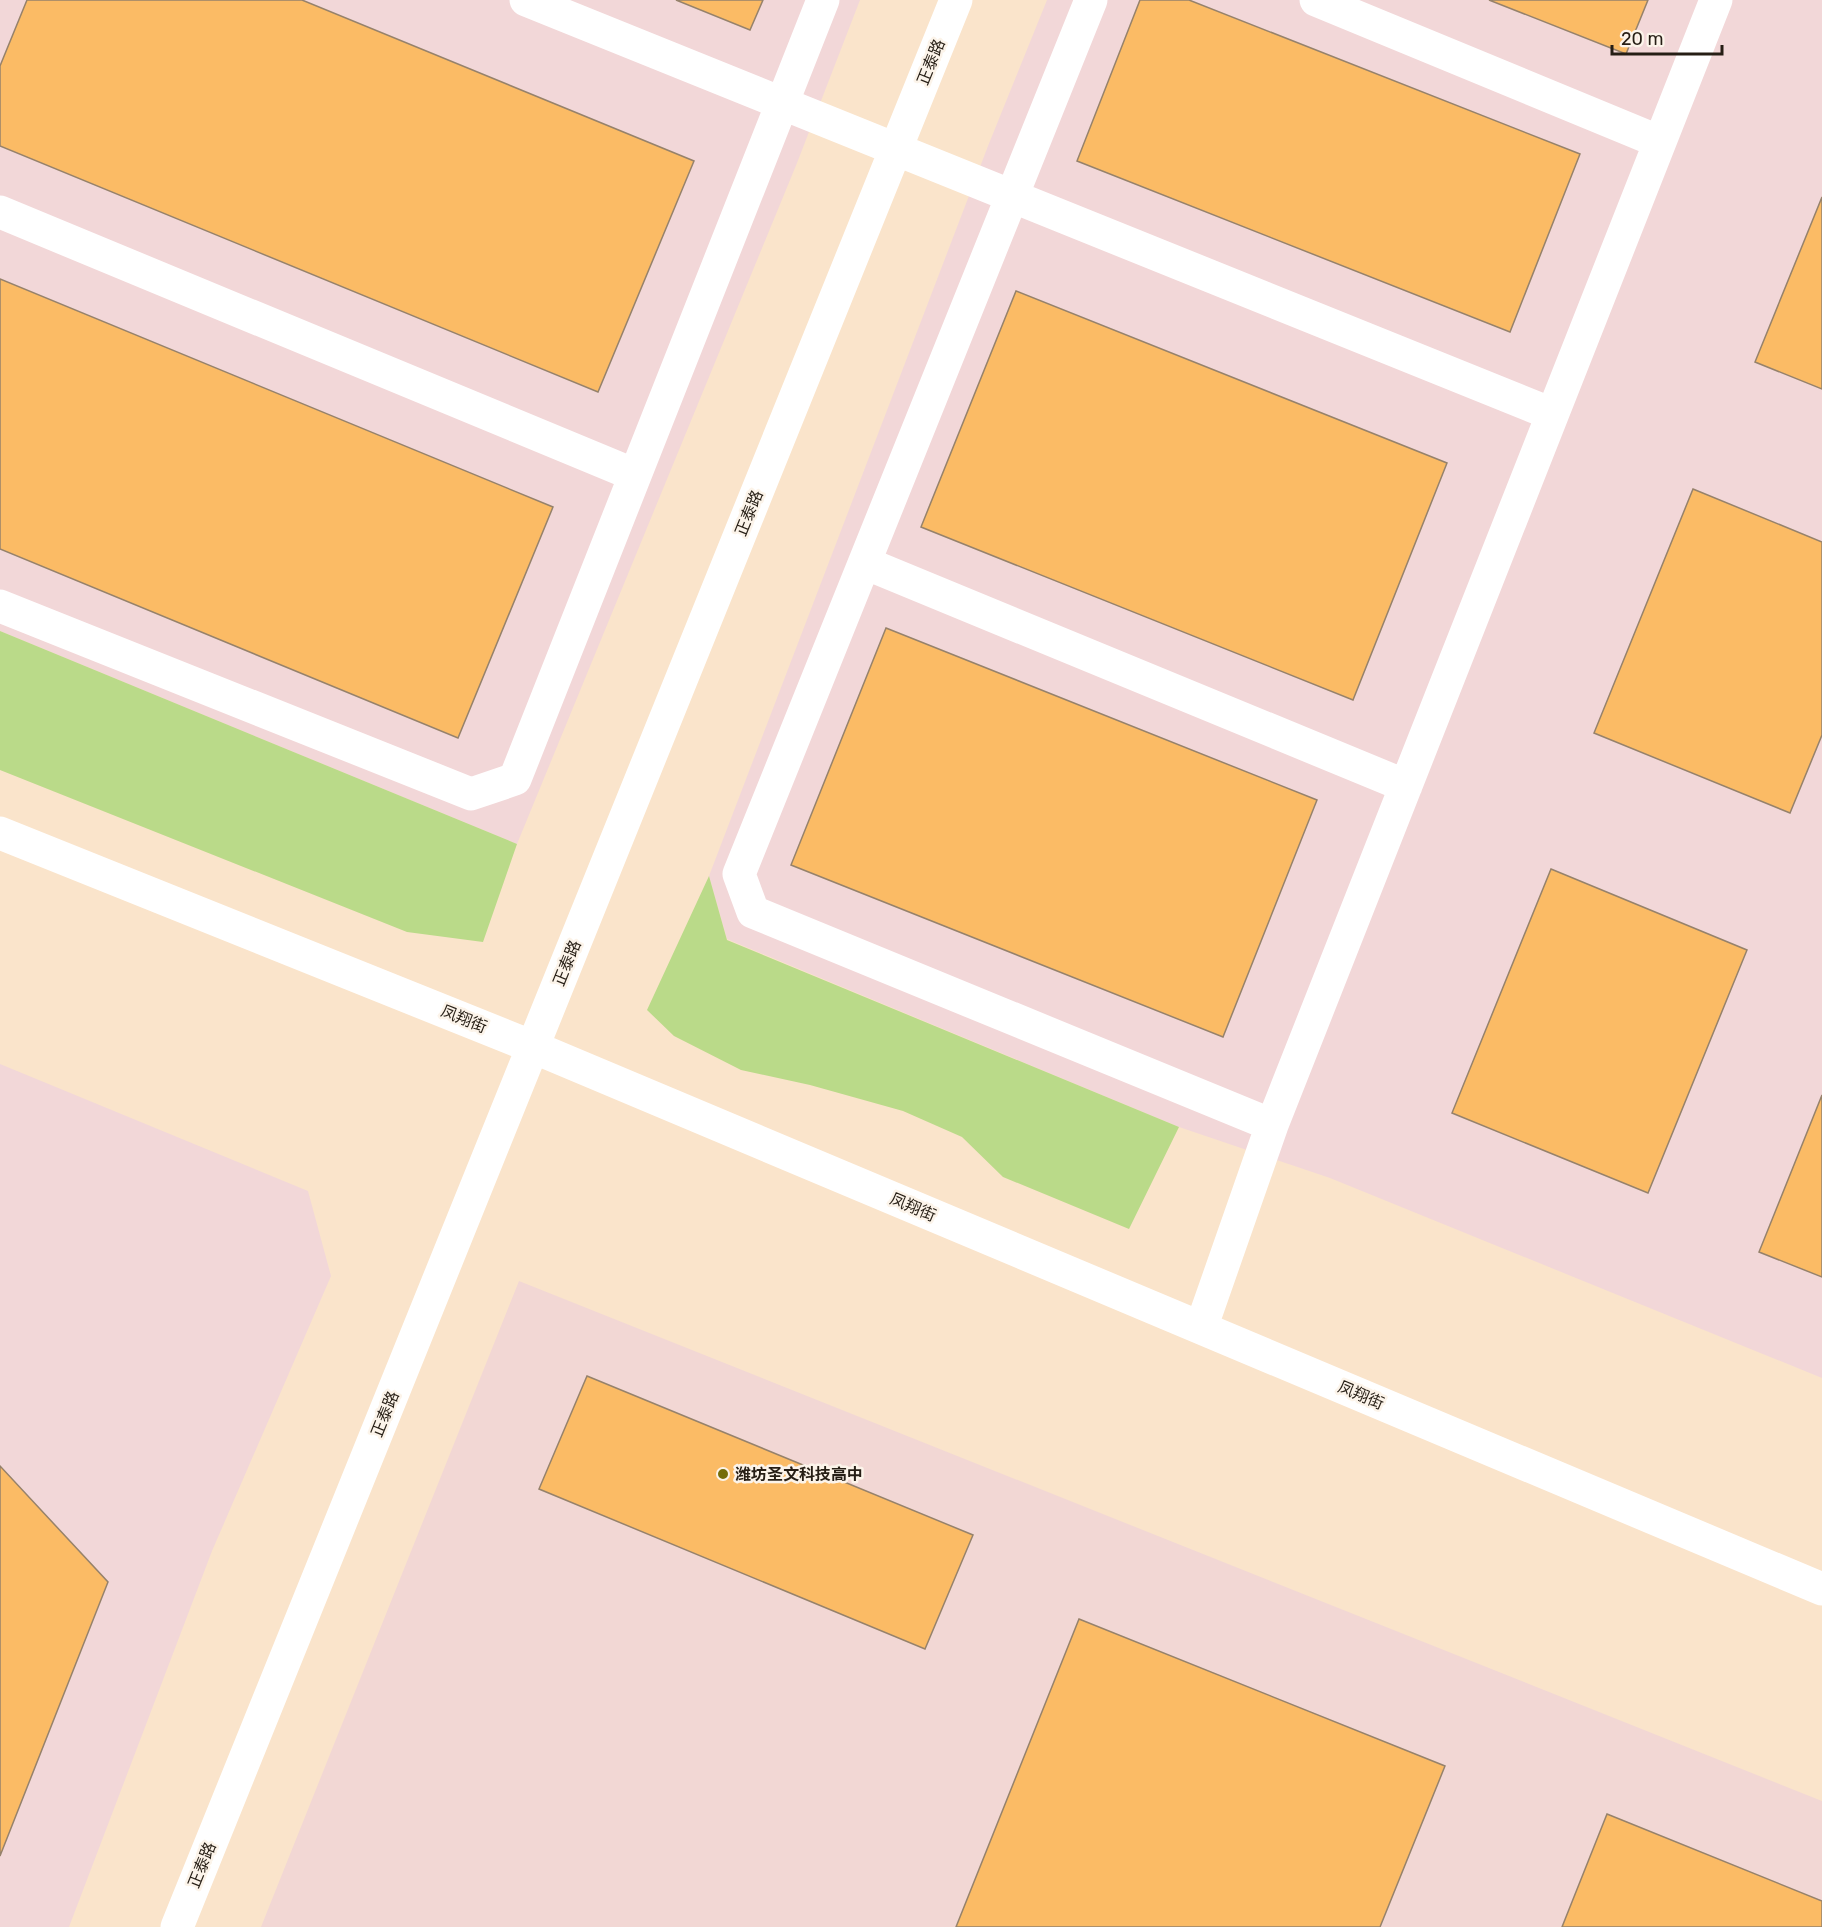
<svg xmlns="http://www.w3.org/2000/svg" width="1822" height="1927" font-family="Rubik,'Noto Sans SC',sans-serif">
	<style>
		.industrial { fill: #f2d7d8 }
		.education { fill: #f2d7d4 }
		.green { fill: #bada89 }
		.building { fill: #fbbb65; stroke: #96826b; stroke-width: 1.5 }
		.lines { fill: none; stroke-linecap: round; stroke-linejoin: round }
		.minor { stroke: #fff; stroke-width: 33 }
		.poi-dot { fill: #756d0a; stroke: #fcf4ea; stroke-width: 2 }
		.labels { text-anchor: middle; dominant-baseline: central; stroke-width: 5; stroke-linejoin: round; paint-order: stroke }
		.street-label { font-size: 16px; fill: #261e15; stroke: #fcf4ea }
		.poi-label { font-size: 16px; font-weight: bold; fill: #261e15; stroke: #fcf4ea; text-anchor: start }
	</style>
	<rect width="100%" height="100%" fill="#fae4cb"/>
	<!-- industrial -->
	<path class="industrial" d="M0,0H860L797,163L517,844L0,631Z
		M1047,0H1822V1378L1330,1178L1179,1127L727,939L709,876L988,146Z
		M0,1064L308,1191L331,1276L212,1551L69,1927H0Z"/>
	<!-- education -->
	<path class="education" d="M519,1281L1822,1801V1927H261Z"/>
	<!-- green -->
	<path class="green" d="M0,631L517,844L483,942L407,932L0,770Z
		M709,876L727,940L1179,1127L1129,1229L1003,1177L962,1137L903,1111L810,1085L741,1070L674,1036L647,1010Z"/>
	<!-- building -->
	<path class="building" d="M27,0H302L694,161L598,392L0,146V66Z
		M676,0H763L750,30Z
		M1140,0H1189L1580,154L1510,332L1077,161Z
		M1489,0H1648L1626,54Z
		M1822,197V389L1755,362Z
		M0,279L553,507L458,738L0,549Z
		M1016,291L1447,463L1353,700L921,527Z
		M1693,489L1822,542V735L1790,813L1594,733Z
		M886,628L1317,800L1223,1037L791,865Z
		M1551,869L1747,950L1648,1193L1452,1113Z
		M1822,1095V1277L1759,1252Z
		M587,1376L973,1535L925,1649L539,1489Z
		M0,1466L108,1582L0,1856Z
		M1079,1619L1445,1766L1380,1927H956Z
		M1607,1814L1822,1901V1927H1562Z"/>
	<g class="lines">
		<!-- minor -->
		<path class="minor" d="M526,0L1552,414
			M1091,0L739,874L753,912L1272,1125L1716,0
			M1316,0L1660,142
			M0,212L635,475
			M865,563L1406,786
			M0,606L471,794L515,779L823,0
			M0,833L533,1047L1822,1589
			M1201,1328L1272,1125
			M177,1927L956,0"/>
	</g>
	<!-- markers -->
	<circle class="poi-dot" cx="723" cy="1474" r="6"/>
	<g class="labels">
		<!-- street labels -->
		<g class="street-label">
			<text transform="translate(931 62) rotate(-68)">正泰路</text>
			<text transform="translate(749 513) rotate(-68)">正泰路</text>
			<text transform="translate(567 963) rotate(-68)">正泰路</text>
			<text transform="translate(464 1019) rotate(22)">凤翔街</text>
			<text transform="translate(913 1207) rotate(23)">凤翔街</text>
			<text transform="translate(1361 1395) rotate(23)">凤翔街</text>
			<text transform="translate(385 1414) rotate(-68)">正泰路</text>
			<text transform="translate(202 1865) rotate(-68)">正泰路</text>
		</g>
		<!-- poi labels -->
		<g class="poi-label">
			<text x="735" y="1474">潍坊圣文科技高中</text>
		</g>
	</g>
	<!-- scale -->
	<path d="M1612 45v9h110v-9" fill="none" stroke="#261e15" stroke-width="3"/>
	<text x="1621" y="45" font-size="18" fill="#261e15" stroke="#fcf4ea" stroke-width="4.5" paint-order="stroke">20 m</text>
</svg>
